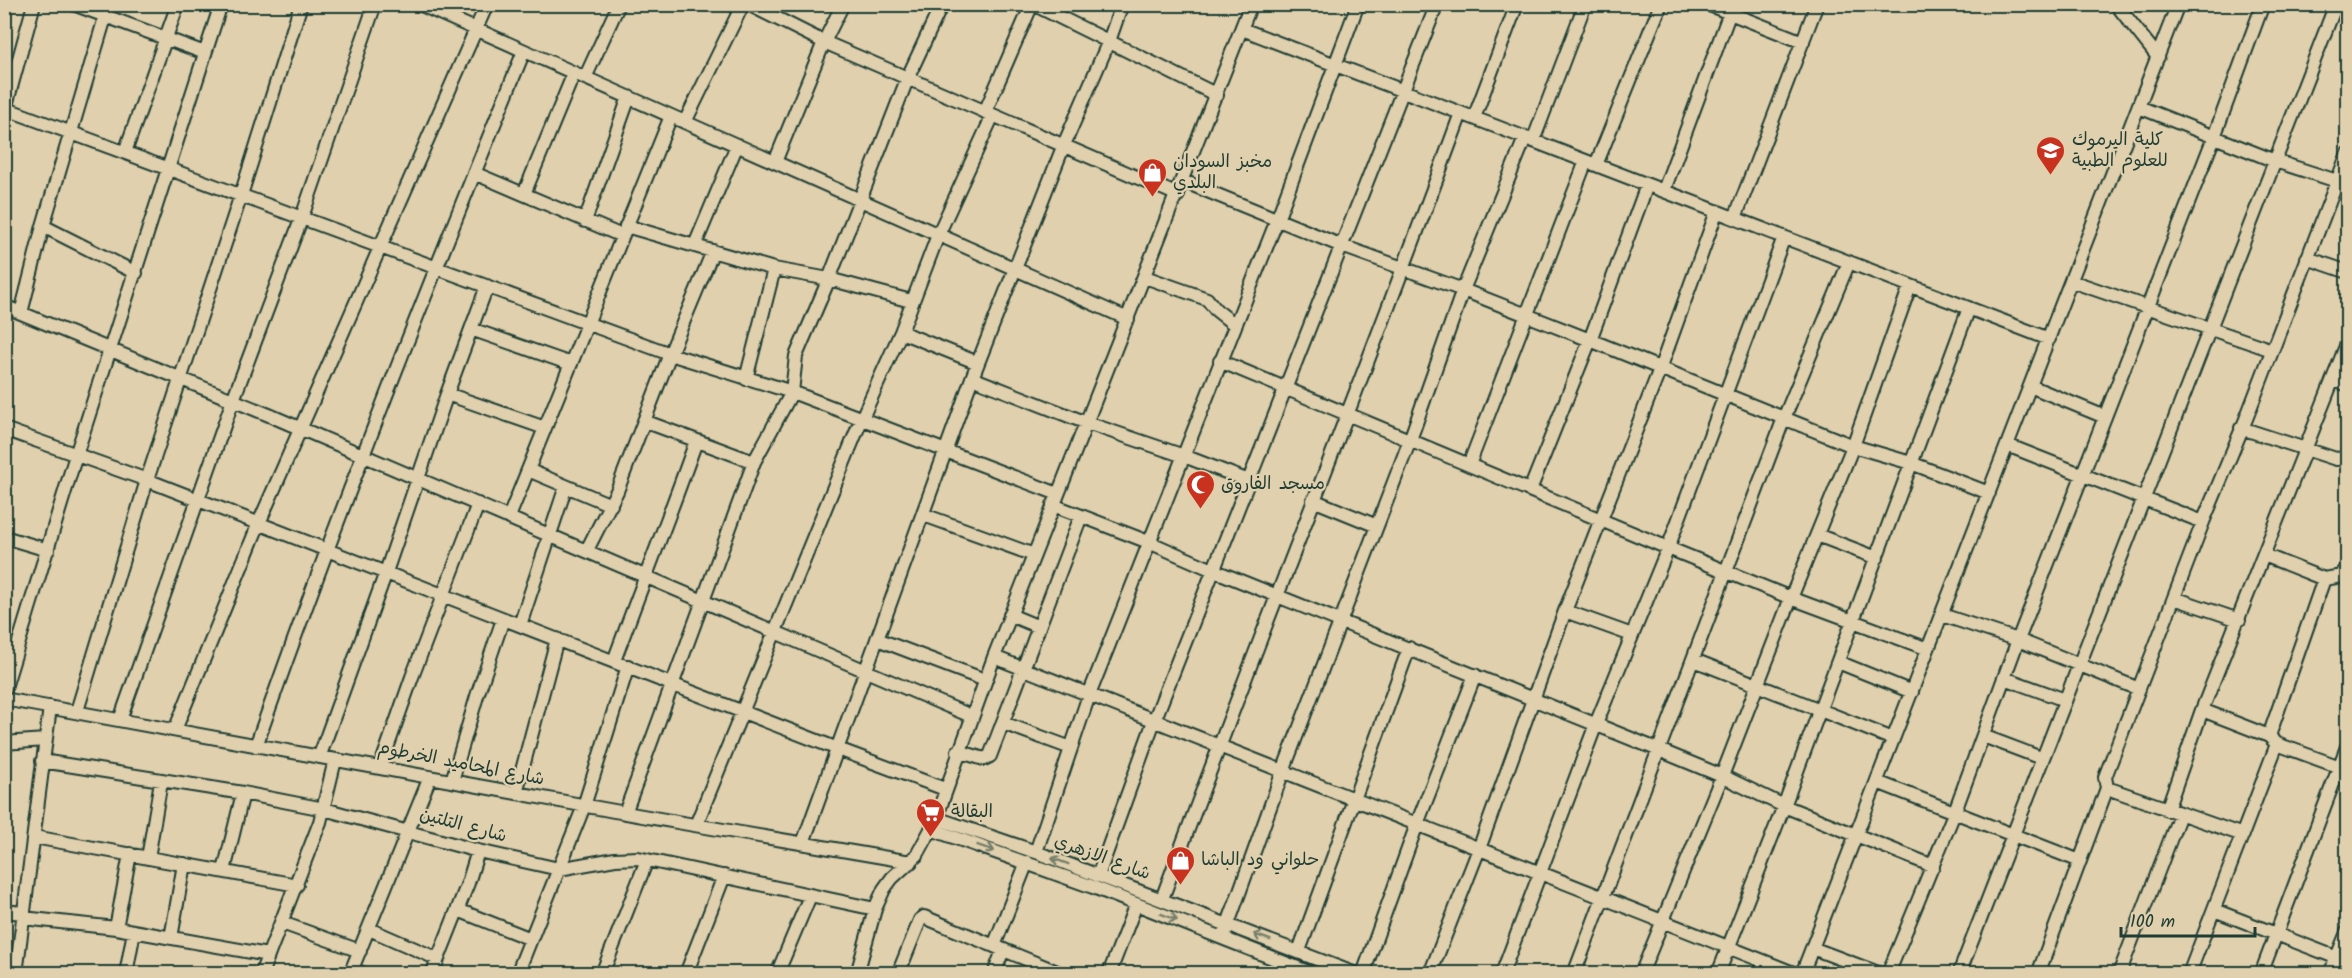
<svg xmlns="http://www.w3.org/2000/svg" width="2352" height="978" font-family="Kalam,'Playpen Sans Arabic',sans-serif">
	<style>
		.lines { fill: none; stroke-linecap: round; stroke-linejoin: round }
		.minor-casing { stroke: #1f3d34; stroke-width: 16 }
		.minor { stroke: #e1d0ad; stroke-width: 12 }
		.oneway { stroke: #767f6a }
		.labels { text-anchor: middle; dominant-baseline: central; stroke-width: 4.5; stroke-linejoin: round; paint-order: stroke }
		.poi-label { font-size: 18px; fill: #1f3d34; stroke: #e1d0ad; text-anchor: start }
		.street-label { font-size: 18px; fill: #1f3d34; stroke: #e1d0ad }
	</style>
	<rect width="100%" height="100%" fill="#e1d0ad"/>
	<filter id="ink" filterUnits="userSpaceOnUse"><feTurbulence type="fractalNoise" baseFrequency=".0167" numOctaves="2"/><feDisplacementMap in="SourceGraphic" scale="12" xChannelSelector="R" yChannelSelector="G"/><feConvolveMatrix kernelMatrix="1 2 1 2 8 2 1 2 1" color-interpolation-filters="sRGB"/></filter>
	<g filter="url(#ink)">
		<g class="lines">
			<defs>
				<path id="minor" d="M73,4L205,53
					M419,4L1128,319
					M748,4L824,42L1178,195
					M1033,4L1217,95
					M1707,4L1803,42
					M2116,4L2158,57
					M1242,29L2049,339
					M585,78L619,4
					M2139,107L2275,161L2337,181
					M4,108L670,354L792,392L1058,494
					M985,112L1032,4
					M4,113L34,4
					M1474,118L1517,4
					M685,122L743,4
					M1533,141L1585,4
					M125,152L178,4
					M775,162L824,42L843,4
					M1596,165L1661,4
					M474,173L622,236
					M1183,181L1342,246L1463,290L1590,340L1853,446L1911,463L1989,493
					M1664,190L1733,4
					M524,194L574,73
					M1735,218L1817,4
					M585,221L629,97
					M43,226L136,273
					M626,226L774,269L829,279L911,301
					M695,245L737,145
					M2307,258L2348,272
					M1145,277L1207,299L1216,310L1235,325
					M2071,281L2272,350
					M4,306L269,415L971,716
					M21,313L43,226L109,4
					M471,329L571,364
					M901,332L978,363
					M1220,361L1668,548L1791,598L1928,649
					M972,378L1087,423L1184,456L1249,481
					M746,379L774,269
					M2333,380L2348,385
					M2030,386L2105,417
					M447,394L545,428
					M644,421L754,462
					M2241,428L2336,459L2345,458L2348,455
					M4,429L147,480L838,749L945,789
					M2007,445L2203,522
					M1469,465L1586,161
					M528,470L611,505
					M1530,490L1590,340L1647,185
					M1313,500L1377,526
					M1053,505L1151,543L1213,570L1659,750L1722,776L1784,806L1933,866
					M924,515L1034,555
					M509,517L671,116
					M1817,535L1877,558
					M4,537L48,550
					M587,550L617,491L670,354L713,251
					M2264,555L2324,579
					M2174,598L2239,620
					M1565,611L1632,635
					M1010,615L1039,627
					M1942,615L2018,640L2139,689
					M520,625L566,486
					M877,639L985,680
					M994,657L1796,974
					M1694,660L1893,739
					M614,661C641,587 670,515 696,441
					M1838,662L1912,692
					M2004,678L2065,700
					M4,691L76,455L221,4
					M4,699C199,734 393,771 587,806C695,826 803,843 911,862
					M2202,710L2269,736
					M77,711L147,480L241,195L301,4
					M120,720L233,400L302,217L375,4
					M1003,723L1071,748
					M175,730L259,523L487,4
					M1983,736L2041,758
					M4,743L45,740
					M2277,744L2348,770
					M256,746C338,512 430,280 524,51
					M958,751L984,759L990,756L1081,516
					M320,755L386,572L447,394L487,286
					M42,761L243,793L324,809L478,851L559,869L615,859L638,858L875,909
					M380,768L412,677L478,504
					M452,781L477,696L503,619
					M1877,782L2080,861
					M2107,788L2243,835
					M516,793L557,639
					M2167,810L2202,710L2348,341
					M625,813L754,462L792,392L796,356L829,279L908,77L942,4
					M936,818L1036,852L1356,974
					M696,825L862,418L901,332L938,235L993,115
					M931,829L1093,887L1313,974
					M34,837L297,885
					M803,843L972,378L1063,147L1109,41L1122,4
					M1036,852L1089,695L1277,220L1358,4
					M148,858L161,781
					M224,871L243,793
					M1098,876L1154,721L1437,4
					M1162,899C1259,636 1365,376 1461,113
					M458,910L531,939
					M2214,910L2348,962
					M4,911L23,913
					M23,918L116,928L268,955
					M282,923L360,951
					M116,928L130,854
					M369,929L438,959
					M171,938L184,864
					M1223,938L1283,771L1410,440L1463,290L1525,138
					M994,946L1027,862
					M1812,948L1881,974
					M1299,951L1409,648
					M352,969L364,974
					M16,974L50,707
					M126,974L134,931
					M261,974L320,822L335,760
					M350,974L430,777
					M432,974L468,883L478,851
					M517,974L584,806L628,666
					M602,974L647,860
					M686,974L724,876
					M777,974L810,896
					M857,974L875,909L884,889L892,878L917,855L934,824L994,657L1251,4
					M898,974L920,920L924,917L1062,974
					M994,974L1003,950
					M1109,974L1136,904
					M1363,974L1417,824L1475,675
					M1430,974L1479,849L1565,611L1660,369L1717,211
					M1502,974L1596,724L1668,548L1784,237
					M1574,974L1784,418L1849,262
					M1641,974L1722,776L1791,598L1853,446L1910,286
					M1718,974L1784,806L1969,308
					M1802,974L2178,4
					M1888,974L1955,811L2018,640L2214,137L2263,4
					M1959,974L2336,4
					M2038,974L2107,788L2105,777L2203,522L2246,419L2348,153
					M2119,974L2180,814
					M2189,974L2277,744L2269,736L2324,579L2342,576L2348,563
					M2261,974L2348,744
					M2330,974L2348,930"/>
			</defs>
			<!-- minor casing -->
			<use href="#minor" class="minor-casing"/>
			<!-- minor -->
			<use href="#minor" class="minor"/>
		</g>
		<!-- one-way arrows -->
		<defs><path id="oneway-shaft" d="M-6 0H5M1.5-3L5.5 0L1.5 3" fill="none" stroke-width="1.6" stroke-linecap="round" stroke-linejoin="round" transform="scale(1.5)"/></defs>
		<g class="oneway">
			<use href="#oneway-shaft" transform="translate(986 848) rotate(19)"/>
			<use href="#oneway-shaft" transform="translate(1060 861) rotate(-159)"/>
			<use href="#oneway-shaft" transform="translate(1169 917) rotate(22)"/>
			<use href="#oneway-shaft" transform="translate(1262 937) rotate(-159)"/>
		</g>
	</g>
	<!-- icons -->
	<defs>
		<symbol id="university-pin" viewBox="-11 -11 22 30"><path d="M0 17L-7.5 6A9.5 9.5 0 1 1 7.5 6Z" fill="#c8321e" stroke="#e1d0ad"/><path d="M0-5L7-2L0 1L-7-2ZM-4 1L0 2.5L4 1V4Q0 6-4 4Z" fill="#fff"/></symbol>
		<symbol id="shop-pin" viewBox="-11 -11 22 30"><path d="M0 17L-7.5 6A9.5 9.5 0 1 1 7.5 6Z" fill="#c8321e" stroke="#e1d0ad"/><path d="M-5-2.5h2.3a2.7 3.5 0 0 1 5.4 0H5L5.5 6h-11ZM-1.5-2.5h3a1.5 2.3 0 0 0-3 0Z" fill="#fff"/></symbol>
		<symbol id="mosque-pin" viewBox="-11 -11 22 30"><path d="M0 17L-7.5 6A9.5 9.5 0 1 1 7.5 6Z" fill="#c8321e" stroke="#e1d0ad"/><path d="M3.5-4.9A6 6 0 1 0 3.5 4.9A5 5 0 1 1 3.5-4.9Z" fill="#fff"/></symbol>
		<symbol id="supermarket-pin" viewBox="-11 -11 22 30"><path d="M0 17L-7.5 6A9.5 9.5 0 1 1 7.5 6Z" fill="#c8321e" stroke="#e1d0ad"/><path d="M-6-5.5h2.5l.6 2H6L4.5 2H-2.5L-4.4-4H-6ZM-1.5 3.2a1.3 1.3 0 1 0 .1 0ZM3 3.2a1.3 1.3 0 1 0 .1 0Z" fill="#fff"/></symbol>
	</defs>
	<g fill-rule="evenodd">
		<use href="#university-pin" x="2034" y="134" width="33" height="45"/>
		<use href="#shop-pin" x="1136" y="156" width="33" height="45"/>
		<use href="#mosque-pin" x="1184" y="468" width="33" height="45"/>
		<use href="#supermarket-pin" x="914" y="796" width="33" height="45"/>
		<use href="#shop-pin" x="1164" y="844" width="33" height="45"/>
	</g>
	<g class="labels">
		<!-- poi labels -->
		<g class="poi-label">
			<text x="2072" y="140">كلية اليرموك<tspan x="2072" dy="21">للعلوم الطبية</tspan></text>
			<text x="1173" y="162">مخبز السودان<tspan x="1173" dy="21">البلدي</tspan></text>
			<text x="1221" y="484">مسجد الفاروق</text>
			<text x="951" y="812">البقالة</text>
			<text x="1201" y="860">حلواني ود الباشا</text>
		</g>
		<!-- street labels -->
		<g class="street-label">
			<text transform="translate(461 764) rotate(11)">شارع المحاميد الخرطوم</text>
			<text transform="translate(463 826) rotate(15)">شارع التلتين</text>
			<text transform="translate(1102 858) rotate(20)">شارع الازهري</text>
		</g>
	</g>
	<!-- margin -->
	<rect width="2352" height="978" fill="none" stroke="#e1d0ad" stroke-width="24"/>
	<rect x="12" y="12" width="2328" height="954" fill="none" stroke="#1f3d34" stroke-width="2" filter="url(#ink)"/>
	<!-- scale -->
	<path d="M2121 927v9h134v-9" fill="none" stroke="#1f3d34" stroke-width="3"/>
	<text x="2130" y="927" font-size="18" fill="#1f3d34" stroke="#e1d0ad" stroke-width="4.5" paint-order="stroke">100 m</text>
</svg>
